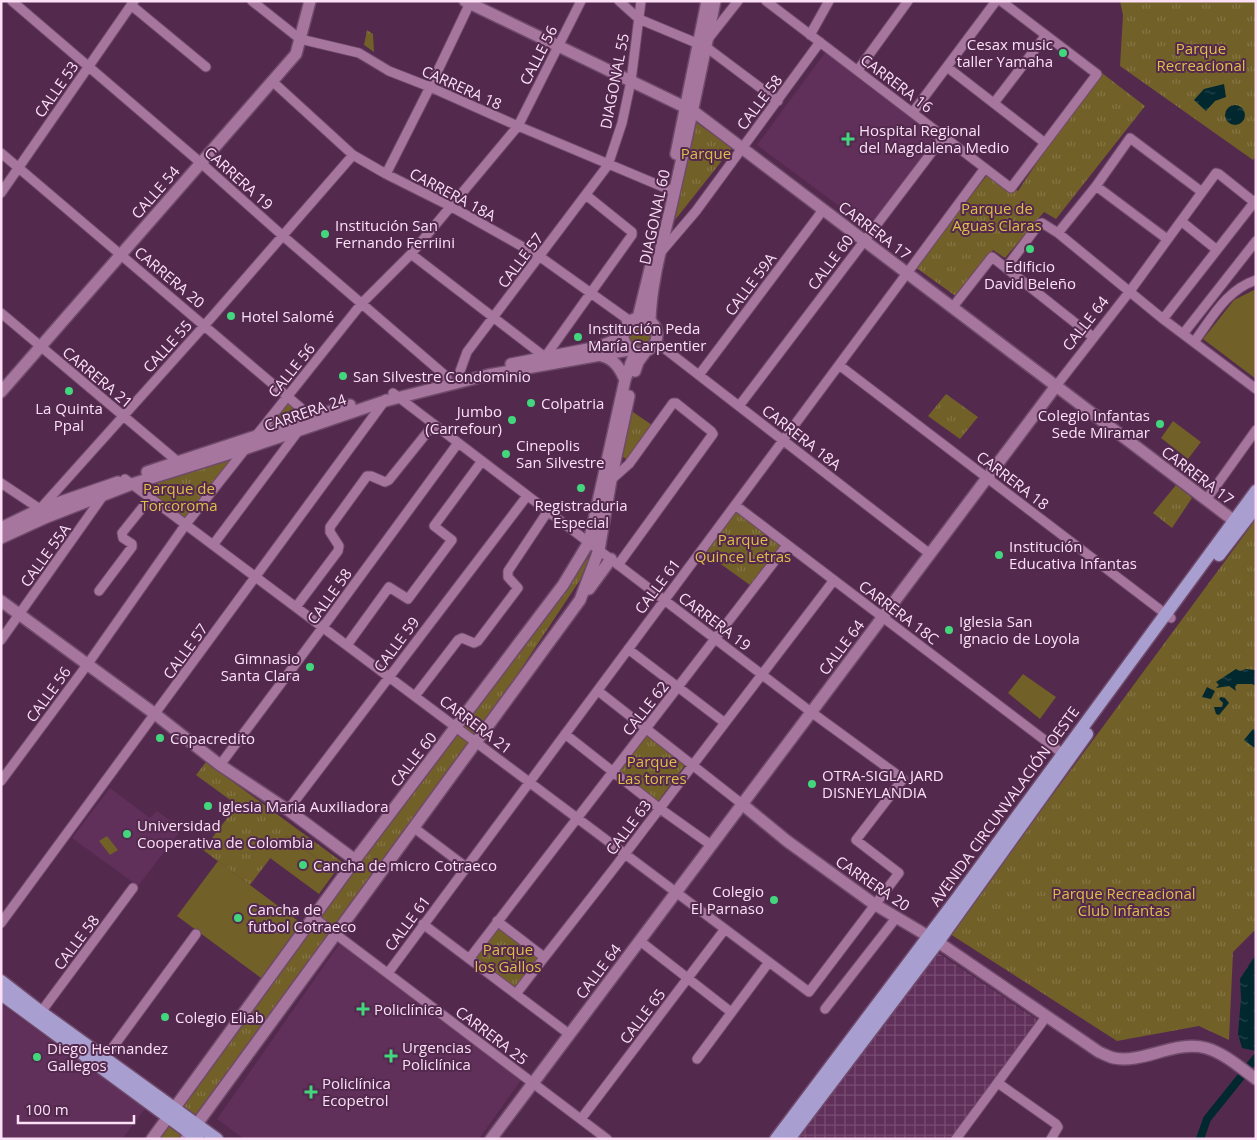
<svg xmlns="http://www.w3.org/2000/svg" width="1257" height="1140" font-family="'Open Sans',sans-serif">
	<style>
		.built { fill: #602f5a }
		.industrial { fill: url(#industrial-grid) }
		.grass { fill: #716027 }
		.park { fill: url(#park-tufts) }
		.water { fill: url(#water-ripples) }
		.lines { fill: none; stroke-linecap: round; stroke-linejoin: round }
		.canal { stroke: #01282f; stroke-width: 8 }
		.minor-casing { stroke: #6f4a6a; stroke-width: 11 }
		.tertiary-casing { stroke: #6f4a6a; stroke-width: 14 }
		.primary-casing { stroke: #6f4a6a; stroke-width: 15 }
		.minor { stroke: #a6769f; stroke-width: 9 }
		.tertiary { stroke: #a6769f; stroke-width: 11 }
		.primary { stroke: #a89ecf; stroke-width: 12 }
		.poi-dot { fill: #42d77c; stroke: #53294e; stroke-width: 2 }
		.labels { text-anchor: middle; dominant-baseline: central; stroke-width: 4; stroke-linejoin: round; paint-order: stroke }
		.poi-label { font-size: 15px; fill: #fbe0f6; stroke: #53294e; text-anchor: start }
		.park-label { font-size: 15px; fill: #e1be49; stroke: #53294e }
		.street-label { font-size: 15px; fill: #fbe0f6; stroke: #53294e }
	</style>
	<defs>
		<pattern id="industrial-grid" width="8" height="8" patternUnits="userSpaceOnUse" patternTransform="scale(1.25)"><rect width="8" height="8" fill="#602f5a"/><path d="M0 4h8M4 0v8" fill="none" stroke="#784d72"/></pattern>
		<pattern id="park-tufts" width="24" height="20" patternUnits="userSpaceOnUse" patternTransform="scale(1.25)"><rect width="24" height="20" fill="#716027"/><path d="M3 7l-1-3M5 7V3M7 7l1-3M15 17l-1-3M17 17v-4M19 17l1-3" fill="none" stroke="#867647"/></pattern>
		<pattern id="water-ripples" width="26" height="14" patternUnits="userSpaceOnUse" patternTransform="scale(1.25)"><rect width="26" height="14" fill="#01282f"/><path d="M2 4q2-2 4 0t4 0M15 11q2-2 4 0t4 0" fill="none" stroke="#27474e"/></pattern>
	</defs>
	<rect width="100%" height="100%" fill="#53294e"/>
	<!-- built -->
	<path class="built" d="M827,50L940,134L870,229L757,145Z
		M110,788L150,818L157,811L182,829L138,886L72,838Z
		M342,940L523,1077L479,1139H244L217,1119Z
		M1,1004L145,1109L122,1139H1Z"/>
	<!-- industrial -->
	<path class="industrial" d="M937,952L1039,1021L994,1082L951,1139H796Z"/>
	<!-- grass -->
	<path class="grass" d="M1256,289V379L1203,339L1234,300Z
		M1173,421L1201,442L1188,459L1161,438Z
		M1023,674L1056,697L1040,719L1008,693Z
		M107,836L118,850L110,855L99,841Z
		M287,836L335,872L319,894L270,858Z
		M218,861L301,923L261,978L177,916Z"/>
	<!-- park -->
	<path class="park" d="M1120,1H1256V156L1253,160L1120,66L1123,15Z
		M367,30L373,34L374,52L364,45Z
		M1098,70L1145,106L1056,219L1044,212L1005,258L993,250L957,297L915,267L991,170L1018,191Z
		M694,121L732,148L675,220Z
		M628 335a12 12 0 1 1 24 0a12 12 0 1 1-24 0Z
		M946,394L978,417L960,439L928,416Z
		M287,401L306,415L268,426Z
		M630,410L655,427L628,460L623,457L622,454Z
		M235,454L185,527L136,491Z
		M1176,485L1192,498L1172,528L1153,513Z
		M734,507L782,543L750,585L701,550Z
		M1256,519V929L1233,952L1229,1040L1199,1026L1117,1041L950,934Z
		M591,554L580,580L474,740L182,1139H157L548,609Z
		M643,733L685,765L657,803L615,772Z
		M206,762L342,862L335,872L287,836L250,885L203,850L237,805L196,775Z
		M499,925L541,957L516,989L474,957Z"/>
	<!-- water -->
	<path class="water" d="M1224,84L1226,97L1215,101L1206,111L1194,100L1204,89Z
		M1225 115a10 10 0 1 1 20 0a10 10 0 1 1-20 0Z
		M1236,669L1240,671L1246,669L1256,670V686L1252,684H1237L1235,687L1236,691L1229,686L1216,688L1219,685L1216,682Z
		M1207,687L1215,691L1211,699L1202,697Z
		M1221,697L1225,698L1229,703L1219,715L1216,714L1214,707H1222L1223,703L1219,699Z
		M1253,729L1256,731V749L1244,740Z
		M1256,954V1051L1242,1048L1238,1034L1241,998L1240,979Z"/>
	<g class="lines">
		<!-- canal -->
		<path class="canal" d="M1200,1139L1207,1119L1256,1058"/>
		<defs>
			<path id="minor" d="M12,1L201,163L283,236L447,377
				M252,1L300,39L359,53L389,71L430,87L518,126L668,189
				M619,1L639,19L706,47L778,101
				M766,1L1011,188L1097,74L1001,1
				M131,5L206,67
				M810,35L829,1
				M708,39L738,1
				M947,67L1045,143
				M858,70L908,1
				M272,81L353,155L386,174L452,207L539,256L630,321
				M994,103L1046,35
				M913,112L996,1
				M1,153L315,420
				M386,174L430,87L471,1
				M1096,186L1167,239
				M1,193L134,1
				M1181,221L1217,250
				M1058,233L1096,186L1130,138L1202,192
				M661,252L696,211L820,42
				M411,254L545,357L632,235V232L586,195
				M1006,268L1039,224L1042,223L1058,233L1163,319L1256,389
				M952,308L992,257L1093,337
				M1,313L177,461
				M1163,319L1256,200
				M1183,334L1256,241
				M656,342L930,554
				M1194,342C1212,318 1226,290 1256,280
				M839,365L1171,618
				M459,374L467,352L608,165L622,123L631,81L641,1
				M699,375L823,210
				M1056,386L1130,291L1216,173L1219,174L1254,202
				M739,406L944,136
				M255,437L362,303L411,254L518,126L581,1
				M125,479L809,992L899,873L856,840L903,779L811,712L393,393
				M611,480L629,464L673,403H676L711,431L713,434L618,565
				M1,483L40,509L204,326L353,155
				M1206,500L1256,430
				M735,505L1067,757
				M213,545L299,430
				M99,591L132,547V544L123,538L122,533L150,498
				M296,607L338,551L339,546L330,532V527L367,476H371L385,482L389,480L434,424
				M1,640L105,493
				M347,645L389,587L408,599L452,540L434,526L482,461
				M628,649L725,723
				M602,694L742,804
				M415,696L458,640L462,638L474,643L478,641L518,588L508,577V571L548,511
				M565,734L659,808L711,845
				M220,765L323,627L458,443
				M1,781L87,665L186,524L247,447
				M288,810L527,496
				M413,827L466,867
				M313,917L607,1139
				M497,921L544,957
				M1,923L386,399
				M423,924L569,1034
				M640,941L731,1012
				M469,959L787,545
				M388,973L985,168
				M516,994C552,947 589,901 625,854C695,763 764,671 834,580
				M825,1009L896,918
				M41,1012L133,888
				M105,1058L196,934
				M697,1059L769,962
				M998,1083L1056,1124L1058,1127L1051,1139
				M581,1119L725,929
				M956,1139L1046,1017"/>
			<path id="tertiary" d="M465,1L693,111L1241,526
				M676,154L707,1
				M623 335a17 17 0 1 1 34 0a17 17 0 1 1-34 0Z
				M638,318L651,265
				M650,321C651,280 664,238 673,198C688,133 702,67 715,1
				M602,356C614,359 620,368 625,380
				M511,364L598,347L623,337
				M635,371L638,362L646,351
				M1,392L296,54L310,1
				M147,472L350,405
				M1,528L40,509L118,482
				M1,538L47,517L132,484L247,448L385,401L488,375L629,350
				M589,589L611,559
				M1,601L155,714L220,765L288,810L355,860
				M742,804L787,841L874,904L938,942L1099,1052C1104,1054 1109,1057 1114,1058C1143,1064 1174,1040 1206,1048C1224,1053 1241,1068 1256,1079
				M152,1139L355,860L563,585L589,542L625,380L635,352
				M186,1139L580,600L599,550L611,480L629,396
				M491,1139L1056,386"/>
			<path id="primary" d="M1219,555L1256,507
				M1,981L41,1012L217,1139
				M1,994L198,1139
				M776,1139L958,897L1256,491
				M789,1139L938,942L1087,734"/>
		</defs>
		<!-- minor casing -->
		<use href="#minor" class="minor-casing"/>
		<!-- tertiary casing -->
		<use href="#tertiary" class="tertiary-casing"/>
		<!-- primary casing -->
		<use href="#primary" class="primary-casing"/>
		<!-- minor -->
		<use href="#minor" class="minor"/>
		<!-- tertiary -->
		<use href="#tertiary" class="tertiary"/>
		<!-- primary -->
		<use href="#primary" class="primary"/>
	</g>
	<!-- markers -->
	<g class="poi-dot">
		<circle cx="1063" cy="53" r="5"/>
		<path d="M845.5 131.5h5v5h5v5h-5v5h-5v-5h-5v-5h5z"/>
		<circle cx="325" cy="234" r="5"/>
		<circle cx="1030" cy="249" r="5"/>
		<circle cx="231" cy="316" r="5"/>
		<circle cx="578" cy="337" r="5"/>
		<circle cx="343" cy="376" r="5"/>
		<circle cx="69" cy="391" r="5"/>
		<circle cx="531" cy="403" r="5"/>
		<circle cx="512" cy="420" r="5"/>
		<circle cx="1160" cy="424" r="5"/>
		<circle cx="506" cy="454" r="5"/>
		<circle cx="581" cy="488" r="5"/>
		<circle cx="999" cy="555" r="5"/>
		<circle cx="949" cy="630" r="5"/>
		<circle cx="310" cy="667" r="5"/>
		<circle cx="160" cy="738" r="5"/>
		<circle cx="812" cy="784" r="5"/>
		<circle cx="208" cy="806" r="5"/>
		<circle cx="127" cy="834" r="5"/>
		<circle cx="303" cy="865" r="5"/>
		<circle cx="774" cy="900" r="5"/>
		<circle cx="238" cy="918" r="5"/>
		<path d="M360.5 1001.5h5v5h5v5h-5v5h-5v-5h-5v-5h5z"/>
		<circle cx="165" cy="1017" r="5"/>
		<path d="M388.5 1048.5h5v5h5v5h-5v5h-5v-5h-5v-5h5z"/>
		<circle cx="37" cy="1057" r="5"/>
		<path d="M308.5 1084.5h5v5h5v5h-5v5h-5v-5h-5v-5h5z"/>
	</g>
	<g class="labels">
		<!-- poi labels -->
		<g class="poi-label">
			<text x="1053" y="44" text-anchor="end">Cesax music<tspan x="1053" dy="17">taller Yamaha</tspan></text>
			<text x="859" y="130">Hospital Regional<tspan x="859" dy="17">del Magdalena Medio</tspan></text>
			<text x="335" y="225">Institución San<tspan x="335" dy="17">Fernando Ferriini</tspan></text>
			<text x="1030" y="266" text-anchor="middle">Edificio<tspan x="1030" dy="17">David Beleño</tspan></text>
			<text x="241" y="316">Hotel Salomé</text>
			<text x="588" y="328">Institución Peda<tspan x="588" dy="17">María Carpentier</tspan></text>
			<text x="353" y="376">San Silvestre Condominio</text>
			<text x="541" y="403">Colpatria</text>
			<text x="69" y="408" text-anchor="middle">La Quinta<tspan x="69" dy="17">Ppal</tspan></text>
			<text x="502" y="411" text-anchor="end">Jumbo<tspan x="502" dy="17">(Carrefour)</tspan></text>
			<text x="1150" y="415" text-anchor="end">Colegio Infantas<tspan x="1150" dy="17">Sede Miramar</tspan></text>
			<text x="516" y="445">Cinepolis<tspan x="516" dy="17">San Silvestre</tspan></text>
			<text x="581" y="505" text-anchor="middle">Registraduria<tspan x="581" dy="17">Especial</tspan></text>
			<text x="1009" y="546">Institución<tspan x="1009" dy="17">Educativa Infantas</tspan></text>
			<text x="959" y="621">Iglesia San<tspan x="959" dy="17">Ignacio de Loyola</tspan></text>
			<text x="300" y="658" text-anchor="end">Gimnasio<tspan x="300" dy="17">Santa Clara</tspan></text>
			<text x="170" y="738">Copacredito</text>
			<text x="822" y="775">OTRA-SIGLA JARD<tspan x="822" dy="17">DISNEYLANDIA</tspan></text>
			<text x="218" y="806">Iglesia Maria Auxiliadora</text>
			<text x="137" y="825">Universidad<tspan x="137" dy="17">Cooperativa de Colombia</tspan></text>
			<text x="313" y="865">Cancha de micro Cotraeco</text>
			<text x="764" y="891" text-anchor="end">Colegio<tspan x="764" dy="17">El Parnaso</tspan></text>
			<text x="248" y="909">Cancha de<tspan x="248" dy="17">futbol Cotraeco</tspan></text>
			<text x="374" y="1009">Policlínica</text>
			<text x="175" y="1017">Colegio Eliab</text>
			<text x="402" y="1047">Urgencias<tspan x="402" dy="17">Policlínica</tspan></text>
			<text x="47" y="1048">Diego Hernandez<tspan x="47" dy="17">Gallegos</tspan></text>
			<text x="322" y="1083">Policlínica<tspan x="322" dy="17">Ecopetrol</tspan></text>
		</g>
		<!-- park labels -->
		<g class="park-label">
			<text x="1201" y="48">Parque<tspan x="1201" dy="17">Recreacional</tspan></text>
			<text x="706" y="153">Parque</text>
			<text x="997" y="208">Parque de<tspan x="997" dy="17">Aguas Claras</tspan></text>
			<text x="179" y="488">Parque de<tspan x="179" dy="17">Torcoroma</tspan></text>
			<text x="743" y="539">Parque<tspan x="743" dy="17">Quince Letras</tspan></text>
			<text x="652" y="761">Parque<tspan x="652" dy="17">Las torres</tspan></text>
			<text x="1124" y="893">Parque Recreacional<tspan x="1124" dy="17">Club Infantas</tspan></text>
			<text x="508" y="949">Parque<tspan x="508" dy="17">los Gallos</tspan></text>
		</g>
		<!-- street labels -->
		<g class="street-label">
			<text transform="translate(538 55) rotate(-63)">CALLE 56</text>
			<text transform="translate(614 81) rotate(-79)">DIAGONAL 55</text>
			<text transform="translate(897 83) rotate(37)">CARRERA 16</text>
			<text transform="translate(462 87) rotate(24)">CARRERA 18</text>
			<text transform="translate(56 89) rotate(-55)">CALLE 53</text>
			<text transform="translate(759 102) rotate(-53)">CALLE 58</text>
			<text transform="translate(239 178) rotate(42)">CARRERA 19</text>
			<text transform="translate(155 192) rotate(-49)">CALLE 54</text>
			<text transform="translate(453 194) rotate(28)">CARRERA 18A</text>
			<text transform="translate(654 217) rotate(-78)">DIAGONAL 60</text>
			<text transform="translate(875 230) rotate(37)">CARRERA 17</text>
			<text transform="translate(520 260) rotate(-53)">CALLE 57</text>
			<text transform="translate(830 262) rotate(-53)">CALLE 60</text>
			<text transform="translate(170 277) rotate(40)">CARRERA 20</text>
			<text transform="translate(750 284) rotate(-53)">CALLE 59A</text>
			<text transform="translate(1085 323) rotate(-52)">CALLE 64</text>
			<text transform="translate(167 346) rotate(-48)">CALLE 55</text>
			<text transform="translate(291 370) rotate(-51)">CALLE 56</text>
			<text transform="translate(98 377) rotate(40)">CARRERA 21</text>
			<text transform="translate(305 412) rotate(-19)">CARRERA 24</text>
			<text transform="translate(802 437) rotate(38)">CARRERA 18A</text>
			<text transform="translate(1198 475) rotate(37)">CARRERA 17</text>
			<text transform="translate(1013 480) rotate(37)">CARRERA 18</text>
			<text transform="translate(45 555) rotate(-54)">CALLE 55A</text>
			<text transform="translate(657 586) rotate(-53)">CALLE 61</text>
			<text transform="translate(329 596) rotate(-54)">CALLE 58</text>
			<text transform="translate(899 612) rotate(37)">CARRERA 18C</text>
			<text transform="translate(715 621) rotate(37)">CARRERA 19</text>
			<text transform="translate(396 644) rotate(-53)">CALLE 59</text>
			<text transform="translate(841 647) rotate(-53)">CALLE 64</text>
			<text transform="translate(185 651) rotate(-54)">CALLE 57</text>
			<text transform="translate(48 694) rotate(-54)">CALLE 56</text>
			<text transform="translate(645 708) rotate(-52)">CALLE 62</text>
			<text transform="translate(476 724) rotate(37)">CARRERA 21</text>
			<text transform="translate(413 759) rotate(-52)">CALLE 60</text>
			<text transform="translate(1004 806) rotate(-54)">AVENIDA CIRCUNVALACIÓN OESTE</text>
			<text transform="translate(628 827) rotate(-53)">CALLE 63</text>
			<text transform="translate(873 883) rotate(34)">CARRERA 20</text>
			<text transform="translate(407 923) rotate(-53)">CALLE 61</text>
			<text transform="translate(76 942) rotate(-53)">CALLE 58</text>
			<text transform="translate(598 971) rotate(-53)">CALLE 64</text>
			<text transform="translate(642 1016) rotate(-53)">CALLE 65</text>
			<text transform="translate(492 1035) rotate(37)">CARRERA 25</text>
		</g>
	</g>
	<!-- border -->
	<rect width="1257" height="1140" fill="none" stroke="#fbe0f6" stroke-width="5"/>
	<!-- scale -->
	<path d="M18 1115v8h116v-8" fill="none" stroke="#fbe0f6" stroke-width="2.5"/>
	<text x="25" y="1115" font-size="15" fill="#fbe0f6" stroke="#53294e" stroke-width="4" paint-order="stroke">100 m</text>
</svg>
